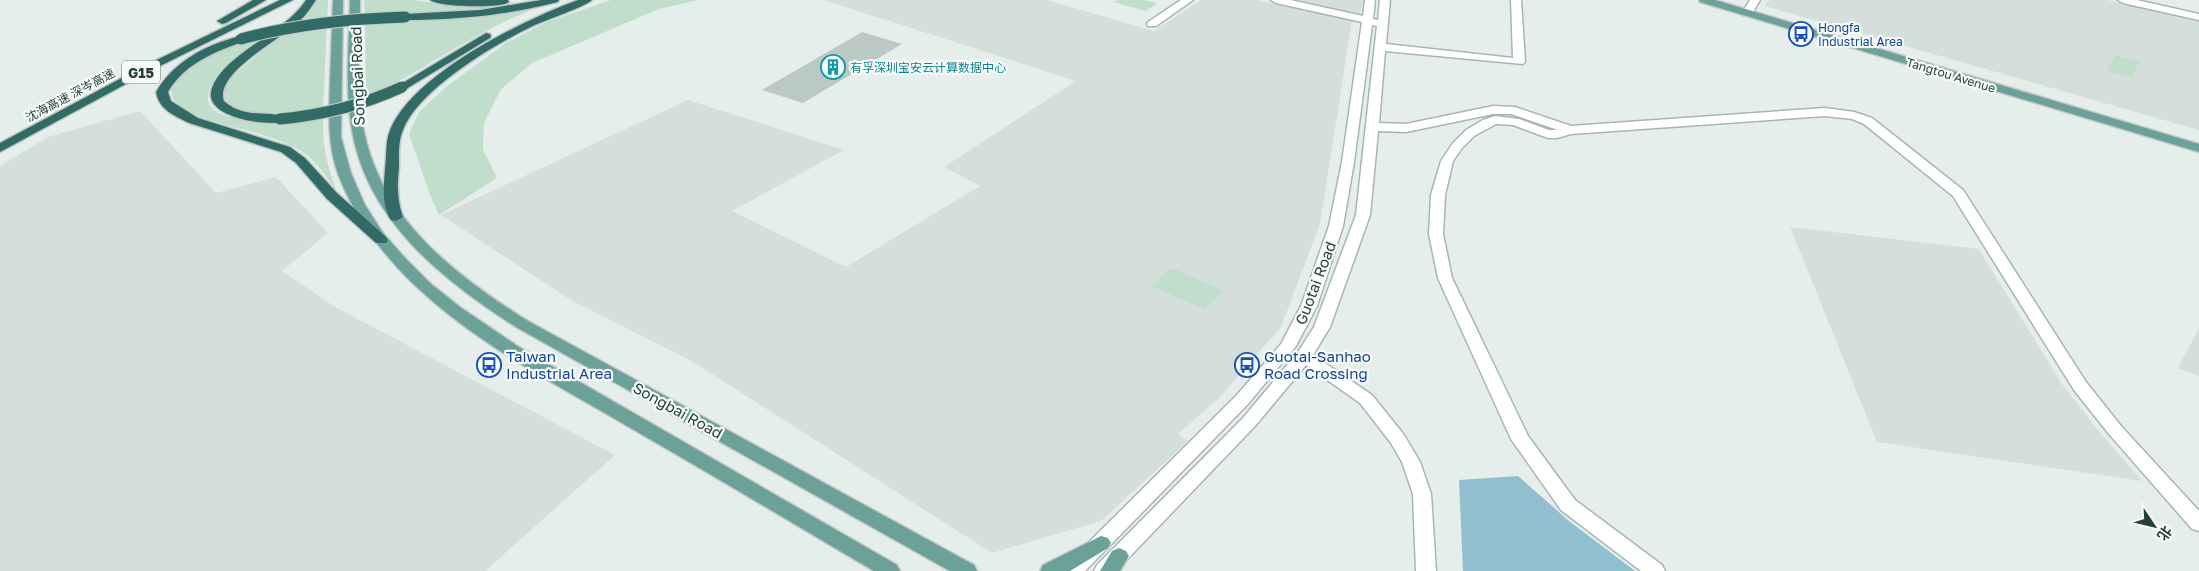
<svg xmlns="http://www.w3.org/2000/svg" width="2199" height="571" font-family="'Golos Text','Noto Sans SC',sans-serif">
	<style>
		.built { fill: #d4deda }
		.green { fill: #c0decb }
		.water { fill: #91bfd0 }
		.building { fill: #bbc9c5 }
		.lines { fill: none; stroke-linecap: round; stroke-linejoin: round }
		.minor-casing { stroke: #a8b6b3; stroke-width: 3 }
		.major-casing { stroke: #c2cac8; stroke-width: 3 }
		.highway-casing { stroke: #c2cac8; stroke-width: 3 }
		.minor { fill: #fff; fill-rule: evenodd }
		.major { fill: #6ca199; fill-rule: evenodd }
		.highway { fill: #326b65; fill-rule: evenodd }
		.highway-bridge-casing { stroke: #c2cac8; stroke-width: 13; stroke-linecap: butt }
		.highway-bridge { stroke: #326b65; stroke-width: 11 }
		.labels { text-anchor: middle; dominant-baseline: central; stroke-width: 4.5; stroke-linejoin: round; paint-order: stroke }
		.far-transit-label { font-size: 12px; fill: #164399; stroke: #f6faf9; text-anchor: start }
		.far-culture-label { font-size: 12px; fill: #0d838f; stroke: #f6faf9; text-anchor: start }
		.far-street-label { font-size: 12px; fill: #25403b; stroke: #f6faf9 }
		.shield { fill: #f6faf9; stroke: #647874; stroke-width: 1 }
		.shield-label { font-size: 14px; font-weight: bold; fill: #25403b }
		.street-label { font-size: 15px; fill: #25403b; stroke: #f6faf9 }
		.transit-label { font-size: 15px; fill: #164399; stroke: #f6faf9; text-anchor: start }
	</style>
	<rect width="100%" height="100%" fill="#e6eeeb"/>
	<!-- built -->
	<path class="built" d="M824,0H1047L1154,31L1201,0H1257L1352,20L1320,224L1281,327L1218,399L1178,434L1188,441L1101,521L992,553L690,360L571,300L441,215L688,100L844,150L732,211L846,267L980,186L944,167L1076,81Z
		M1297,0H1363L1360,15Z
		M1769,0H2107L2199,21V130L1765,6Z
		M140,111L216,193L276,177L328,233L282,271L335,307L615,455L485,571H0V166L48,137Z
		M1790,227L1979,249L2062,384L2097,429L2142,481L1877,442Z
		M2199,328V376L2178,368Z"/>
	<!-- green -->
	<path class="green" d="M318,0H328L323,111C304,113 199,125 230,78L304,16Z
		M364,0H412L466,6L526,3L495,9L365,15Z
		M611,0H698L659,9L532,63L501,89L484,123L483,149L497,178L439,215L430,195L409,134L419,112L446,87L506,43L547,22Z
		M1117,0H1144L1157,3L1146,11L1113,2Z
		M543,6C479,27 427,70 366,98L365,20L474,18Z
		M271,33L215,79C177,135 301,119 323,117C322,145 327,166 337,192C325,175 314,157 296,148C262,130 222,128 188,111C142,88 205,55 227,46C242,41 256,37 271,33Z
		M2115,55L2139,61L2132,77L2107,71Z
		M1172,268L1224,291L1204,309L1151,286Z"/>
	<!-- water -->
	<path class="water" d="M1518,476L1569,521L1635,571H1463L1459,480Z"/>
	<!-- building -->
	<path class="building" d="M862,32L902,44L803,103L762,90Z"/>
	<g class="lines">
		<defs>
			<path id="minor" d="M1181,0H1193L1156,26H1148L1147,24L1148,22Z
				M1271,0H1290L1363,16L1365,0H1375L1373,19L1378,20L1380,0H1390L1386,44L1513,58L1511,0H1521L1525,62L1523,64L1385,51L1379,123L1406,124L1493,106L1515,107L1571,126L1825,108L1854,112L1872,118L1963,190L2086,382L2121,426L2199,511V531L2192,529L2109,434L2074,390L1953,196L1864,124L1852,119L1825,116L1571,134L1557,138H1548L1513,125L1496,124L1474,136L1462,148L1453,161L1445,195L1443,234L1452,278L1528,436L1575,500L1662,565L1665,571H1641L1561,510L1511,439L1438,278L1429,234L1431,195L1441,161L1453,143L1466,130L1483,120L1495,116L1519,119L1549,130H1558L1511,114H1493L1406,132L1378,131L1370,215L1330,327L1313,355L1372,395L1404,435L1420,462L1431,494L1436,571H1416L1413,494L1402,462L1391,443L1360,403L1306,365L1255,426L1116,571H1094L1097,565L1243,418L1298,352L1314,327L1356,215L1377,26L1372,25L1354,162L1343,226L1317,306L1296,346L1248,404L1085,571H1063L1066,565L1236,396L1281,344L1301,306L1329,226L1342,162L1362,22L1276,3Z
				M1750,0H1760L1751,15H1743L1742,13Z
				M2118,0H2137L2199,14V20L2123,3Z"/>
			<path id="major" d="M333,0H343L341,137L351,173L365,205L383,233L406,259L431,284L460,307L519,347L897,565L900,571H874C796,525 719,479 641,434C530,368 387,303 338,174C327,144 329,113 330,81C331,54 332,27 333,0Z
				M350,0H360C360,42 356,85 363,126C379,217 453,274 528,321L974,565L977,571H950L516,327C441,279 365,219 351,125C345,84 349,42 350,0Z
				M1699,0H1715L2199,144V152L1700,2Z
				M1101,536L1108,538L1111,543L1108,548L1070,571H1040L1043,565Z
				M1119,548L1126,551L1129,556L1120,571H1100L1112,551Z"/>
			<path id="highway" d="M253,0H266L226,23L222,24L217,21Z
				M280,0H293L150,71L0,152V143L142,67Z
				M306,0H316C310,9 305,17 296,24C279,40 214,74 224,101C243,118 262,111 284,116L286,119L284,122C266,126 201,118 212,88C225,53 284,34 306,0Z
				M430,0H508L509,2C501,9 438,7 430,0Z
				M541,0H559L558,2C507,15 457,20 405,20L400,17L405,14L480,10Z
				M578,0H592C585,7 545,20 533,26C495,44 418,90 403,130C398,142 399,155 399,168C397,185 397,200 403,217L396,221L391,220C381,205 384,185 385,168C387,155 385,142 390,130C413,74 523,20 578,0Z
				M486,33L490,34L491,36L490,38L406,89L402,91L396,87Z
				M241,36L245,37L246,39L245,41C215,52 185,63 168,92L171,101L198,118L290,147L305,158L337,193L386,237L388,240L386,243H376L327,199L296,163L281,152L189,123C175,116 159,110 156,92C174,61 207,44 241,36Z"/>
		</defs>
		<!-- minor casing -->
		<use href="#minor" class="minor-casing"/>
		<!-- major casing -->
		<use href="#major" class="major-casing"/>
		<!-- highway casing -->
		<use href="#highway" class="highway-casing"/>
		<!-- minor -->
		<use href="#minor" class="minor"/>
		<!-- major -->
		<use href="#major" class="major"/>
		<!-- highway -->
		<use href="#highway" class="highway"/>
		<defs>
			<path id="highway-bridge" d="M241,39C295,24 349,19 405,17
				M280,119C323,115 363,105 402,87"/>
		</defs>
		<!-- highway-bridge casing -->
		<use href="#highway-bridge" class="highway-bridge-casing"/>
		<!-- highway-bridge -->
		<use href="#highway-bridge" class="highway-bridge"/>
	</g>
	<!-- icons -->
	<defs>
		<symbol id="bus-ring" viewBox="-11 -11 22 22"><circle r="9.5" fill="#f6faf9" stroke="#1a4fb4" stroke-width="1.5"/><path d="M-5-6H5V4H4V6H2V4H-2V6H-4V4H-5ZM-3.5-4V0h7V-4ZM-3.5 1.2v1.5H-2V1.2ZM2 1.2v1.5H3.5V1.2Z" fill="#1a4fb4"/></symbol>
		<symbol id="building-ring" viewBox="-11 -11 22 22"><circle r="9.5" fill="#f6faf9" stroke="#0f9aa8" stroke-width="1.5"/><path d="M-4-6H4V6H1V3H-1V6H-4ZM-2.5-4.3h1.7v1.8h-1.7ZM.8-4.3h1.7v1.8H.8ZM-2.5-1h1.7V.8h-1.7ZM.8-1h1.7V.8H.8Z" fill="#0f9aa8"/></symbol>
	</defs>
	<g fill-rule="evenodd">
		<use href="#bus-ring" x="1787" y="20" width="28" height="28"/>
		<use href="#building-ring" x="819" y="53" width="28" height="28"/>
		<use href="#bus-ring" x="475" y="351" width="28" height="28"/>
		<use href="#bus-ring" x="1233" y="351" width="28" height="28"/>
	</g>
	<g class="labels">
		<!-- far-transit labels -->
		<g class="far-transit-label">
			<text x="1818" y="27">Hongfa<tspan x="1818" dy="14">Industrial Area</tspan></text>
		</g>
		<!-- far-culture labels -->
		<g class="far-culture-label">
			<text x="850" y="67">有孚深圳宝安云计算数据中心</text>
		</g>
		<!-- far-street labels -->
		<g class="far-street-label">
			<text transform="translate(1951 75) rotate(17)">Tangtou Avenue</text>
			<text transform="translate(70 95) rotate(-28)">沈海高速 深岑高速</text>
		</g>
		<!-- shield labels -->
		<rect class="shield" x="122" y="60.5" width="38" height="23" rx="4"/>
		<g class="shield-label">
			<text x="141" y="72">G15</text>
		</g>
		<!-- street labels -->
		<g class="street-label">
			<text transform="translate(357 76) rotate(-92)">Songbai Road</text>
			<text transform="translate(1315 283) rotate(-69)">Guotai Road</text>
			<text transform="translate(678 410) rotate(29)">Songbai Road</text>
		</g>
		<!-- transit labels -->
		<g class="transit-label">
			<text x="506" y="356">Taiwan<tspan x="506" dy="17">Industrial Area</tspan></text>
			<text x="1264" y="356">Guotai-Sanhao<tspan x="1264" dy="17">Road Crossing</tspan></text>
		</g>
	</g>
	<!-- north arrow -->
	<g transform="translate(2154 526) rotate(125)" stroke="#f6faf9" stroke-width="4" paint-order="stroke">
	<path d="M0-4L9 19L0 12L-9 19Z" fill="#25403b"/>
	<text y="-8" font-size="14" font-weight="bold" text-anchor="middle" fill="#25403b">北</text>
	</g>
</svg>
